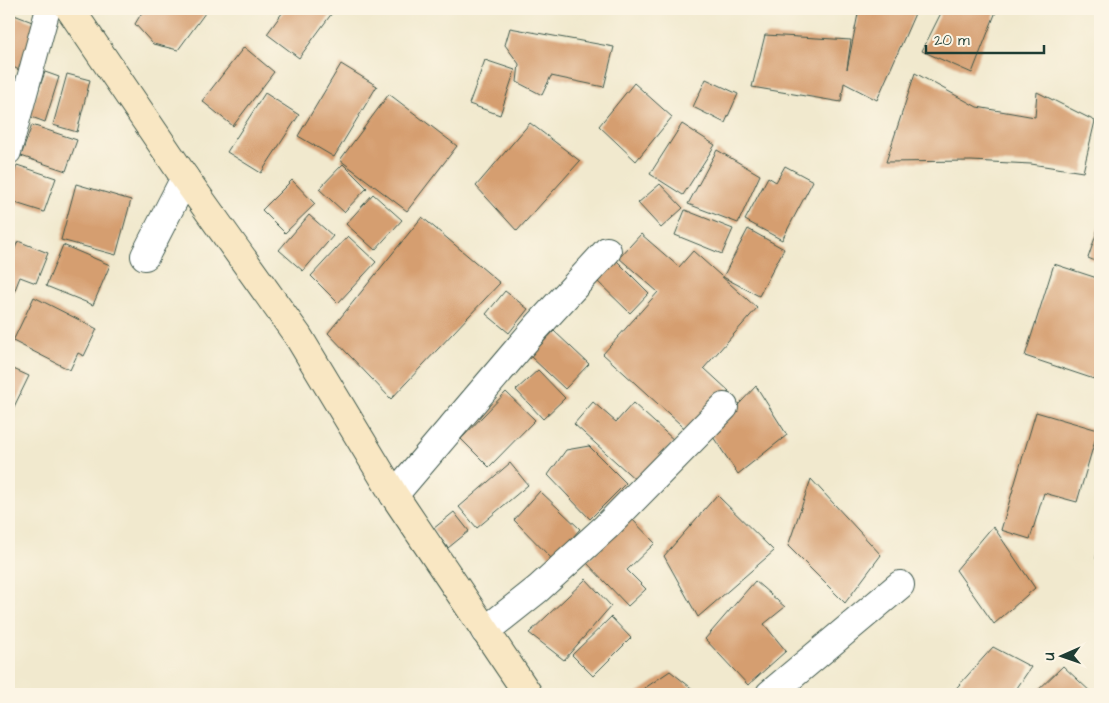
<svg xmlns="http://www.w3.org/2000/svg" width="1109" height="703" font-family="'Architects Daughter',sans-serif">
	<style>
		.building { fill: #d59e70 }
		.lines { fill: none; stroke-linecap: round; stroke-linejoin: round }
		.lane-casing { stroke: #3e574b; stroke-width: 26 }
		.street-casing { stroke: #3e574b; stroke-width: 30 }
		.secondary-casing { stroke: #3e574b; stroke-width: 30 }
		.lane { stroke: #fff; stroke-width: 24 }
		.street { stroke: #fff; stroke-width: 28 }
		.secondary { stroke: #f9e7c3; stroke-width: 28 }
	</style>
	<rect width="100%" height="100%" fill="#fcf5e5"/>
	<filter id="ink" filterUnits="userSpaceOnUse"><feTurbulence type="fractalNoise" baseFrequency=".02" numOctaves="2"/><feDisplacementMap in="SourceGraphic" scale="10" xChannelSelector="R" yChannelSelector="G"/><feConvolveMatrix kernelMatrix="1 2 1 2 8 2 1 2 1" color-interpolation-filters="sRGB"/></filter>
	<filter id="wash" filterUnits="userSpaceOnUse"><feTurbulence type="fractalNoise" baseFrequency=".0096" numOctaves="4" result="noise"/><feDisplacementMap in="SourceGraphic" scale="20" xChannelSelector="R" yChannelSelector="G"/><feGaussianBlur stdDeviation="1.12" result="paint"/><feColorMatrix in="noise" values="0 0 0 0 0 0 0 0 0 0 0 0 0 0 0 0 0 1.4 0 .05"/><feComposite in="paint" operator="in"/></filter>
	<g filter="url(#wash)">
		<rect width="100%" height="100%" fill="#f1e9ce"/>
		<g id="blocks">
			<!-- building -->
			<path class="building" d="M144,9H208L178,50L153,44L135,24Z
				M285,9H335L299,58L267,34Z
				M859,9H917L877,100L844,83L841,102L752,87L765,35L851,40L847,69Z
				M943,9H997L972,73L922,51Z
				M9,13L40,25L21,71L9,65Z
				M510,28L614,47L604,87L551,76L542,95L517,82L519,64L505,45Z
				M244,47L274,72L233,126L202,101Z
				M485,60L515,70L500,115L469,104Z
				M341,64L377,86L334,157L298,136Z
				M45,72L59,77L45,122L29,116Z
				M915,73L977,107L1035,117L1037,92L1095,121L1083,172L1031,164L971,161L886,162Z
				M67,74L90,80L77,132L53,125Z
				M9,79L17,82L9,104Z
				M706,79L738,94L725,123L693,107Z
				M634,83L672,117L636,161L599,126Z
				M265,93L299,115L261,173L227,152Z
				M389,94L457,146L407,211L340,160Z
				M530,123L580,161L517,231L476,186Z
				M682,124L715,145L683,195L650,174Z
				M32,125L77,140L66,171L21,156Z
				M717,150L760,175L738,223L688,204Z
				M343,164L367,188L344,212L319,189Z
				M17,165L56,178L44,212L9,201V190Z
				M785,166L813,181L782,240L745,220L768,177L776,182Z
				M292,180L315,204L285,233L262,210Z
				M76,184L131,200L116,255L61,240Z
				M660,184L683,208L661,228L638,203Z
				M373,194L402,220L375,250L346,224Z
				M685,210L733,229L722,254L675,235Z
				M309,215L333,236L303,271L279,250Z
				M422,217L500,283L391,399L328,333Z
				M1100,223V263L1088,258Z
				M748,229L784,249L759,296L723,277Z
				M641,234L679,267L693,251L757,308L704,368L729,391L691,434L603,354L658,292L619,258Z
				M348,236L376,262L338,303L311,276Z
				M18,241L48,253L36,283L20,277L9,305V263Z
				M63,245L110,265L93,305L46,286Z
				M614,258L649,293L630,313L594,278Z
				M1054,264L1100,279V381L1025,356Z
				M505,291L528,309L509,333L486,314Z
				M34,297L97,329L84,356L78,353L70,370L13,341Z
				M554,331L589,364L565,389L530,356Z
				M9,367L29,376L11,413L9,412Z
				M538,370L565,398L543,419L516,390Z
				M756,386L787,435L738,474L711,434Z
				M506,392L535,420L489,467L461,439Z
				M593,402L616,422L633,403L675,441L638,482L574,424Z
				M1036,412L1098,430L1077,502L1044,493L1030,539L1001,530Z
				M589,446L626,483L590,519L548,475L566,450Z
				M510,463L528,485L477,528L459,507Z
				M811,479L881,555L845,603L788,546Z
				M540,491L580,529L553,560L514,520Z
				M717,495L774,551L698,617L664,556Z
				M454,512L469,531L448,548L433,529Z
				M631,518L655,543L627,570L646,589L628,606L586,562Z
				M993,526L1035,588L994,624L956,570Z
				M1099,529H1100V561L1096,559Z
				M586,579L611,606L564,660L529,633Z
				M755,581L785,607L764,624L786,651L748,685L705,639Z
				M611,617L631,638L593,676L572,655Z
				M993,647L1031,667L1013,694H951Z
				M1063,666L1093,694H1034Z
				M670,671L699,694H636Z"/>
		</g>
	</g>
	<g filter="url(#ink)">
		<use href="#blocks" fill-opacity="0" stroke="#3e574b" stroke-width="1"/>
		<g class="lines">
			<defs>
				<path id="lane" d="M9,152L48,9"/>
				<path id="street" d="M145,256L185,178
					M394,495L536,328L607,251
					M485,631L538,589L606,527L724,407
					M770,694L900,585"/>
				<path id="secondary" d="M70,9L185,178L298,336L394,495L528,694"/>
			</defs>
			<!-- lane casing -->
			<use href="#lane" class="lane-casing"/>
			<!-- street casing -->
			<use href="#street" class="street-casing"/>
			<!-- secondary casing -->
			<use href="#secondary" class="secondary-casing"/>
			<!-- lane -->
			<use href="#lane" class="lane"/>
			<!-- street -->
			<use href="#street" class="street"/>
			<!-- secondary -->
			<use href="#secondary" class="secondary"/>
		</g>
	</g>
	<!-- margin -->
	<rect width="1109" height="703" fill="none" stroke="#fcf5e5" stroke-width="30"/>
	<!-- north arrow -->
	<g transform="translate(1062 656) rotate(268)" stroke="#fcf5e5" stroke-width="4" paint-order="stroke">
	<path d="M0-4L9 19L0 12L-9 19Z" fill="#1f3d34"/>
	<text y="-8" font-size="14" font-weight="bold" text-anchor="middle" fill="#1f3d34">U</text>
	</g>
	<!-- scale -->
	<path d="M926 45v8h118v-8" fill="none" stroke="#1f3d34" stroke-width="2.5"/>
	<text x="934" y="45" font-size="15" fill="#1f3d34" stroke="#fcf5e5" stroke-width="4" paint-order="stroke">20 m</text>
</svg>
